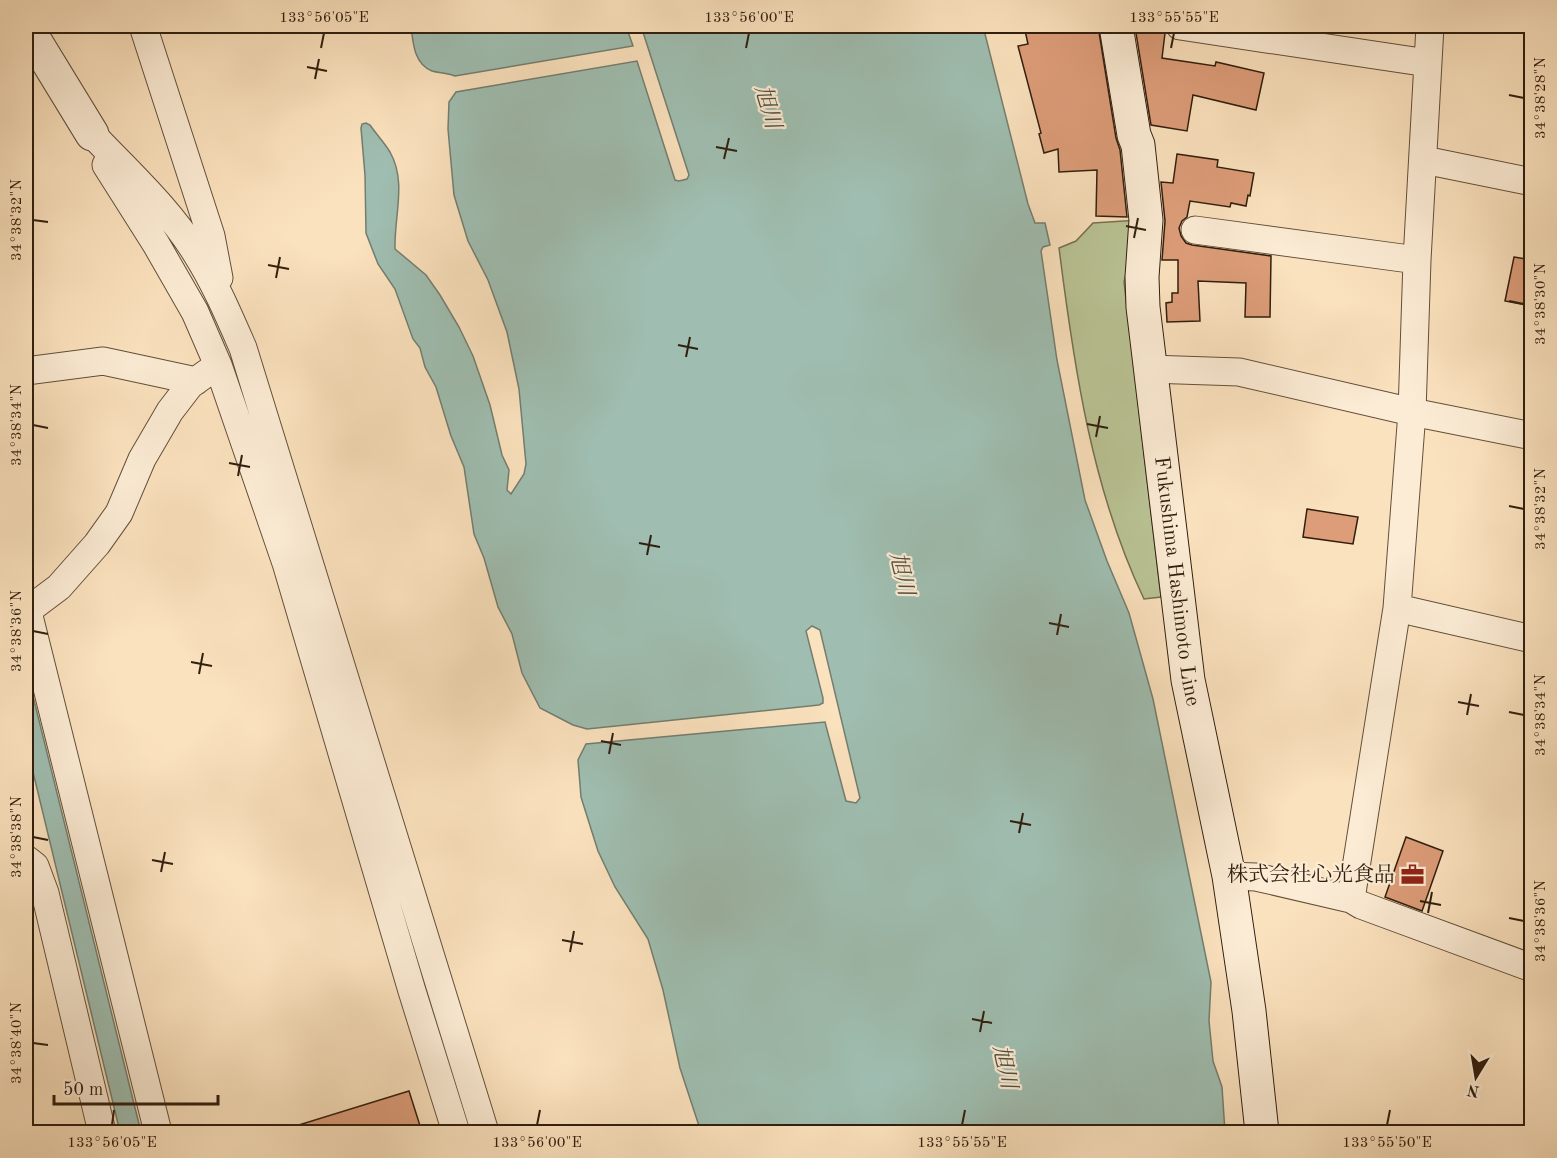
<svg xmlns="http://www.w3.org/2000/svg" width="1557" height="1158" font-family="'Old Standard TT','Noto Serif JP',serif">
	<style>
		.green { fill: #bac495; stroke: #757152; stroke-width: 1.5 }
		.water { fill: #9fbeb1; stroke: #737e70; stroke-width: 1.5 }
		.building { fill: #dd9d79; stroke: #301e0e; stroke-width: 1.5 }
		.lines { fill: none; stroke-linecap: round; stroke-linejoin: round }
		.minor-casing { stroke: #634f3a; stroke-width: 29 }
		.tertiary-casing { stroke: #634f3a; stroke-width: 35 }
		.secondary-casing { stroke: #301e0e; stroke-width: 35 }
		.minor { stroke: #fcecd5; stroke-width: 27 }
		.tertiary { stroke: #fcecd5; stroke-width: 33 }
		.secondary { stroke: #fcecd5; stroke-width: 33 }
		.ticks { fill: none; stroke: #301e0e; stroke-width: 2 }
		.labels { text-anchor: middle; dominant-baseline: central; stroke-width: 4.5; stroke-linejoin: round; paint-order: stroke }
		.street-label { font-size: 21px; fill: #301e0e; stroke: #fcecd5 }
		.poi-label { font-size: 21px; fill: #301e0e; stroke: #fcecd5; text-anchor: end }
		.water-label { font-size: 22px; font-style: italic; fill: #514e3f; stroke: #fcecd5 }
		.neatline { fill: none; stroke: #301e0e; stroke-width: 2 }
		.ticks-label { font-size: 15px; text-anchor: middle; fill: #301e0e }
	</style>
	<rect width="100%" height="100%" fill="#fbe2be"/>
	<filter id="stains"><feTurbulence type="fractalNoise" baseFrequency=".00333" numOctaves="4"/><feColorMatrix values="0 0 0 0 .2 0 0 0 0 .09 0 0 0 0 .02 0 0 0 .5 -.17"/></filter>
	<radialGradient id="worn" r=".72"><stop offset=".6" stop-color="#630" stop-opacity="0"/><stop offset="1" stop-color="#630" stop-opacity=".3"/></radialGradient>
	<!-- green -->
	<path class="green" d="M1139,220L1124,282L1161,597L1144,599C1092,490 1074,367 1059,248L1076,241L1093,223Z"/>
	<!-- water -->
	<path class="water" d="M411,26H626L633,46L455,76C447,73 439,73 432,71C414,64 413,43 411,26Z
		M641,26H983L1028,204L1035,223H1045L1050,245L1043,247L1041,251L1057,360L1085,500L1107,561L1129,613L1153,699L1211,982L1209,1021L1213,1061L1222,1087L1225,1132H701L680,1068L663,990L648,939L615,887L598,851L581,797L578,760L586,744L825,722L846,801L856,803L860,798L820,630L812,626L806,631L823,698V703L819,705L587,729L573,725L540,708L522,673L512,634L498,607L484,558L474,534L464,467L451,436L436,387L425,367L420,348L413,339L395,289L378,264L366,233L365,175L361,128L362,124L366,123L370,125C376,134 384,142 390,152C407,182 394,216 395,249L426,275L440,295L459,327L473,356L490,405L502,455L509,470L507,490L511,494L524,474L526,464L519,389L507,332L488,280L468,241L454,195L448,129L449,102L456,92L637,61L675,180L679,181L687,179L689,175Z
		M26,668L141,1132H120L26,743Z"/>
	<!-- building -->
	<path class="building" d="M1024,26H1098L1116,138L1120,150L1127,217L1096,216L1097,170L1059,172L1058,149L1044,153L1039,134L1041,133L1018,46L1028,44Z
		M1139,30L1165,33L1162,58L1215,66L1216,62L1264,73L1256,110L1193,95L1187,131L1151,125L1136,33Z
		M1177,154L1218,160L1217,167L1254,173L1250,196L1248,195L1246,206L1231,203L1230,207L1190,201L1187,217L1182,221L1179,228L1181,236L1186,243L1192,245L1271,256L1270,317H1245L1246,283L1198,281L1200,321L1167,322L1166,303L1172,302V293H1178V260H1162L1165,221L1161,182L1173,183Z
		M1514,257L1532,260V306L1505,301Z
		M1307,509L1358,517L1353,544L1303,537Z
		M1406,837L1443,851L1422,911L1385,897Z
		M409,1091L422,1132H290L289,1128Z"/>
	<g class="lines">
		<defs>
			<path id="minor" d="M143,26L211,236L219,278
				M1180,26L1428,63
				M92,134C128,172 168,208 196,253C215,283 229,316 243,348L485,1132
				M1424,160L1532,182
				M106,165L156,244L195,312L218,365L286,563L412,991L456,1132
				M1195,230L1417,260
				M1149,369L1239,372L1412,412L1532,436
				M26,371L103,361L196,381
				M26,604L158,1132
				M1397,608L1532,639
				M27,611L59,587L97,544L119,513L142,459L170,411L190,385L218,365
				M26,859L35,866L45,893L102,1132
				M1229,876L1256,877L1351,899L1361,905L1532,968
				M1351,899L1397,608L1412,412L1417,260L1430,26"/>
			<path id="tertiary" d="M26,26L92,134"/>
			<g id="secondary">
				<path id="s1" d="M1116,26L1134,135L1138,145L1146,220L1142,277L1143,307L1188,680L1229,876L1249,1011L1262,1132"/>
			</g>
		</defs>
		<!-- minor casing -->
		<use href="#minor" class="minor-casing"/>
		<!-- tertiary casing -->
		<use href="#tertiary" class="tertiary-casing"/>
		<!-- secondary casing -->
		<use href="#secondary" class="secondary-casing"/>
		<!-- minor -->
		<use href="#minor" class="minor"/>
		<!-- tertiary -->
		<use href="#tertiary" class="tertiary"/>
		<!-- secondary -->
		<use href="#secondary" class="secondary"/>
	</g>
	<!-- ticks -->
	<path class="ticks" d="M321,48L324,33M746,48L749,33M1171,48L1174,33M307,67L327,71M315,79L319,59M1509,95L1524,98M716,147L737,151M724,159L729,138M33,220L48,222M1126,226L1146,230M1134,238L1138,218M268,265L289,269M276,278L280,257M1509,301L1524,304M678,345L698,349M686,357L690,337M1087,424L1108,428M33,425L48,428M1096,437L1100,416M229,463L250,467M238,476L242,455M1509,506L1524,509M639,543L660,547M647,555L651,535M1049,623L1069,627M33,631L48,634M1057,635L1061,614M191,662L212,666M199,674L203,653M1458,702L1479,706M1509,712L1524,715M1467,715L1471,694M601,741L621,745M609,754L613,733M1010,821L1031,825M1019,833L1023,813M33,837L48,840M152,860L173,864M161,872L165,852M1420,901L1441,905M1428,913L1432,892M1509,918L1524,921M562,940L583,944M570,952L574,931M972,1019L992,1023M980,1032L984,1011M33,1043L48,1045M112,1125L114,1110M537,1125L540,1110M962,1125L965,1110M1387,1125L1390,1110"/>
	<!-- icons -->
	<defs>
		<symbol id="office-bare" viewBox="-9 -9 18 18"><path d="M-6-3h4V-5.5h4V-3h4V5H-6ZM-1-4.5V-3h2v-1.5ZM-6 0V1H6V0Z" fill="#8f2418" stroke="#fcecd5" stroke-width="2.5" paint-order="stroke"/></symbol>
	</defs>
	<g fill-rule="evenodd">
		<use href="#office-bare" x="1396" y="858" width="33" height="33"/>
	</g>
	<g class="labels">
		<!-- street labels -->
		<g class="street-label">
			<text stroke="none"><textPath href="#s1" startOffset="560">Fukushima Hashimoto Line</textPath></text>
		</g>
		<!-- poi labels -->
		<g class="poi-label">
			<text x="1395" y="875">株式会社心光食品</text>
		</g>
		<!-- water labels -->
		<g class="water-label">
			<text transform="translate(767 107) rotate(74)">旭川</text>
			<text transform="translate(901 574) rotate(77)">旭川</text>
			<text transform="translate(1004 1067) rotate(78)">旭川</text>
		</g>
	</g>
	<!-- margin -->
	<rect width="1557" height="1158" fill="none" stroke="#fbe2be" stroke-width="66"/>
	<!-- north arrow -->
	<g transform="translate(1476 1077) rotate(191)" stroke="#fcecd5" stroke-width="4.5" paint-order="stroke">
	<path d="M0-4.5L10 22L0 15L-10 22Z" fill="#301e0e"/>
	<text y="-9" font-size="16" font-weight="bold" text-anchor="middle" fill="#301e0e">N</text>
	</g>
	<!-- scale -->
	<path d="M54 1095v9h164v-9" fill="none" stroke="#301e0e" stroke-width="3"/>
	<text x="63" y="1095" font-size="18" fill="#301e0e" stroke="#fcecd5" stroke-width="4.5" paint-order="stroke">50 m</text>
	<rect x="33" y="33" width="1491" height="1092" class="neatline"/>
	<g class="ticks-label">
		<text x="324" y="22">133°56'05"E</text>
		<text x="749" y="22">133°56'00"E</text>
		<text x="1174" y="22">133°55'55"E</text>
		<text transform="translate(1540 98) rotate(-90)" y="5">34°38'28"N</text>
		<text transform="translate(16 220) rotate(-90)" y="5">34°38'32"N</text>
		<text transform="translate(1540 304) rotate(-90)" y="5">34°38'30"N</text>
		<text transform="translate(16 425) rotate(-90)" y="5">34°38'34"N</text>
		<text transform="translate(1540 509) rotate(-90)" y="5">34°38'32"N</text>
		<text transform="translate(16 631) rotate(-90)" y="5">34°38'36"N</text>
		<text transform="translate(1540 715) rotate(-90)" y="5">34°38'34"N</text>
		<text transform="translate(16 837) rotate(-90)" y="5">34°38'38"N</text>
		<text transform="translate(1540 921) rotate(-90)" y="5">34°38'36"N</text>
		<text transform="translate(16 1043) rotate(-90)" y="5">34°38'40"N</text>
		<text x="112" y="1147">133°56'05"E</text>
		<text x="537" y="1147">133°56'00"E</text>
		<text x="962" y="1147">133°55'55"E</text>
		<text x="1387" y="1147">133°55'50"E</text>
	</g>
	<rect width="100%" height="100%" filter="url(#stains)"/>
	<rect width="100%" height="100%" fill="url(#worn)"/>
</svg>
